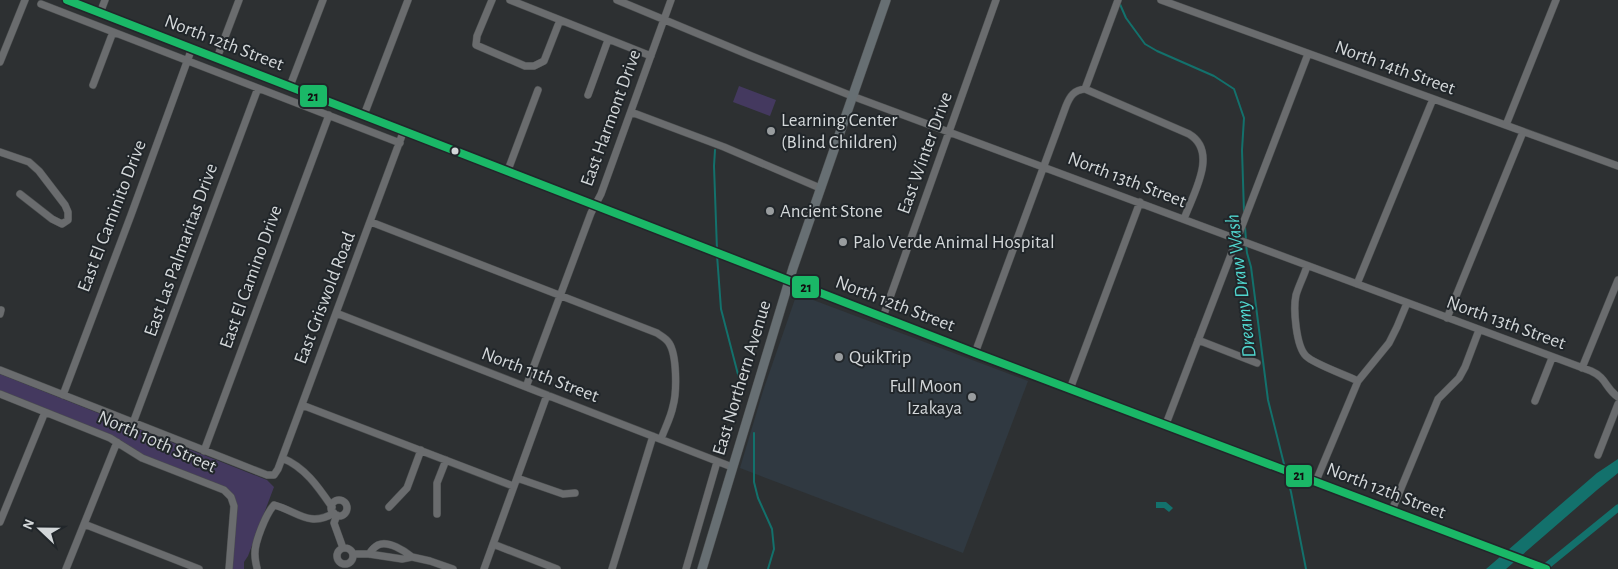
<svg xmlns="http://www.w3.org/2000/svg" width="1618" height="569" font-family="'Alegreya Sans',sans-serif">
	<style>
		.built { fill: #303941 }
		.green { fill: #44395f }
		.water { fill: #13716c }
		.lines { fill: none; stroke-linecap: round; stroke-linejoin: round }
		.stream { stroke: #13716c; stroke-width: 2 }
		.canal { stroke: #13716c; stroke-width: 7 }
		.minor-casing { stroke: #4b4e4f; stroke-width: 8 }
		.major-casing { stroke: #4b4e4f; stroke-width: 10 }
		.minor { stroke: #6a6c6e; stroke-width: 7 }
		.major { stroke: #676f73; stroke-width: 9 }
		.bus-1-casing { stroke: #21262a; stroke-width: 11 }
		.bus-1 { stroke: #1ab867; stroke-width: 8 }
		.poi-dot { fill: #999d9f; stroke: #21262a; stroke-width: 2 }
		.bus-dot { fill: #d3d7d9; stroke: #21262a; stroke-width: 2 }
		.labels { text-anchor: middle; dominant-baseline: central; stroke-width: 4; stroke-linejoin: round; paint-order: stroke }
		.street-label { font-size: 19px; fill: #d3d7d9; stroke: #21262a }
		.poi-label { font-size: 19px; fill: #d3d7d9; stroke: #21262a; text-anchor: start }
		.water-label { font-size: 20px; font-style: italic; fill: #50d6ce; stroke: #21262a }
		.line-badge { stroke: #21262a; stroke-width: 2 }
		.pale-badge-label { font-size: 14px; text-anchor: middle; font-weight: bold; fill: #111 }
	</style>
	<rect width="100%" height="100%" fill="#2d3032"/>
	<!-- built -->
	<path class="built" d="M800,295L1028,381L963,553L740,468L763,391L795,299L797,296Z"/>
	<!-- green -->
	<path class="green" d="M739,86L776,100L770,116L733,102Z
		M0,374L267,480L274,487L248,556L244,562V569H232L234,536V496L143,455L119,439L0,392Z"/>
	<!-- water -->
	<path class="water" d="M1618,459V473L1597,490L1506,569H1486L1597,473Z
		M1166,502L1173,508L1169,512L1164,508H1156V502Z"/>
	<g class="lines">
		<!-- stream -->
		<path class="stream" d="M1119,2L1126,18L1145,44L1157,51L1214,76L1234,89L1244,118L1242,150L1244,212
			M715,150L714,166L717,250
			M1245,227L1246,240
			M1246,244L1247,253L1251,267L1268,400L1285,468
			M717,255L721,309L741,386
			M754,433V482L758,498L772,529L774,549L768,569
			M1286,473L1291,492L1306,569"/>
		<!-- canal -->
		<path class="canal" d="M1543,569L1618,508"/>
		<defs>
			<path id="minor" d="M67,0L975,353L1546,569
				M492,0L477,36L476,45L525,66H534L544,61L560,20
				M510,0L651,56
				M617,0L749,55L852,96L1591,371C1607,378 1605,388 1618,397
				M1161,0L1618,166
				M41,4L400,143
				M100,13L105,0
				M217,58L239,0
				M0,62L25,0
				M93,85L113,32
				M290,86L323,0
				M1085,89L1118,0
				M588,95L608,40
				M631,112L724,147L820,188
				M364,115L408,0
				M1506,125L1556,0
				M0,152L29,162L39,171L65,205L68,212V220L62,224L52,219L20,194
				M508,170L538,90
				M371,222L657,333C661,336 666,338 669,343C677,355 677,392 673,406C671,417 665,428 661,439
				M1307,266C1304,276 1299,285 1296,295C1293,309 1296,346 1306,356C1314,364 1346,375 1358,381
				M1357,284L1433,99
				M336,313L732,467
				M0,314L1,310
				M883,317L996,0
				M1447,318L1523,132
				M1198,340L1257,363
				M975,353L1066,106C1070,96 1074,90 1085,89L1189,134C1219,152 1193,194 1184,219
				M1582,368L1618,280
				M0,370L239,464L267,475H274L278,469L404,130
				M526,387L591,213L601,194L671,0
				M1070,389L1140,202
				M0,394L110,438L142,458L224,490L231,497L234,506L229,569
				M63,395L131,215L192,48
				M1535,401L1552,358
				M302,405L513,486
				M133,423L258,88
				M1166,424L1308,54
				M204,451L329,115
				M1598,455L1618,404
				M282,458C305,467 319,488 332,507
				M517,478L563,494L575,493
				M1316,481L1358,381L1389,343L1397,327L1407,303
				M331 508a8 8 0 1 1 16 0a8 8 0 1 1-16 0Z
				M389,507L407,488L421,450
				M1392,510L1438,399L1459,378L1465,367L1479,330
				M437,514V483L446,460
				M337,515L334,523L343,548
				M0,522L45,412
				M84,524L199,569
				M493,544L557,569
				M337 556a8 8 0 1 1 16 0a8 8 0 1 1-16 0Z
				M353,554H369L402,559L412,557L430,561L453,569
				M369,554C371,551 374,547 378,545C388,540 405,551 412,557
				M257,568C256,564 255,559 255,555C254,543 266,514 274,505C297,511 309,528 334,513
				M66,569L117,442
				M484,569L547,395
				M612,569L653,436
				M686,569L717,462"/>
			<path id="major" d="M702,569L793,268L886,0"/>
		</defs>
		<!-- minor casing -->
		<use href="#minor" class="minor-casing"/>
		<!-- major casing -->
		<use href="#major" class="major-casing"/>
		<!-- minor -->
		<use href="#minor" class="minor"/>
		<!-- major -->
		<use href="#major" class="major"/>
		<defs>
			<path id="bus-1" d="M67,0L975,353L1546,569"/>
		</defs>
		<!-- bus-1 casing -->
		<use href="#bus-1" class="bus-1-casing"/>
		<!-- bus-1 -->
		<use href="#bus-1" class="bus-1"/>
	</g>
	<!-- markers -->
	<g class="poi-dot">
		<circle cx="771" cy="131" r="5"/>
		<circle cx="770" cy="211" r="5"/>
		<circle cx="843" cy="242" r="5"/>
		<circle cx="839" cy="357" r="5"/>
		<circle cx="972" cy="397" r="5"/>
	</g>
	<circle class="bus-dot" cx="455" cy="151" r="4.5"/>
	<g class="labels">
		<!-- street labels -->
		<g class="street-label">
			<text transform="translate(224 43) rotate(21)">North 12th Street</text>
			<text transform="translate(1395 68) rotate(20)">North 14th Street</text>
			<text transform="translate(611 118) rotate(-70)">East Harmont Drive</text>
			<text transform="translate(925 153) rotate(-70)">East Winter Drive</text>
			<text transform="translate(1127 180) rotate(21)">North 13th Street</text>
			<text transform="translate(112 216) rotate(-69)">East El Caminito Drive</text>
			<text transform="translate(181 250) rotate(-70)">East Las Palmaritas Drive</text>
			<text transform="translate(251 277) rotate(-70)">East El Camino Drive</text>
			<text transform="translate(325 298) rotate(-69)">East Griswold Road</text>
			<text transform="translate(895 304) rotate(21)">North 12th Street</text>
			<text transform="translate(1506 323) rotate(20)">North 13th Street</text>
			<text transform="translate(540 375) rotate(21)">North 11th Street</text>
			<text transform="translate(742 378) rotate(-73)">East Northern Avenue</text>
			<text transform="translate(157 442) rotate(24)">North 10th Street</text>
			<text transform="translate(1386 491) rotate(21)">North 12th Street</text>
		</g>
		<!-- poi labels -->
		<g class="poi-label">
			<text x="781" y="120">Learning Center<tspan x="781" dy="22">(Blind Children)</tspan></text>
			<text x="780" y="211">Ancient Stone</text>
			<text x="853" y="242">Palo Verde Animal Hospital</text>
			<text x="849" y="357">QuikTrip</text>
			<text x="962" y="386" text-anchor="end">Full Moon<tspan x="962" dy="22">Izakaya</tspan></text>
		</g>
		<!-- water labels -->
		<g class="water-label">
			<text transform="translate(1241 286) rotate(-97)">Dreamy Draw Wash</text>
		</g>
	</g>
	<g class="line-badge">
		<rect x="299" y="84" width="29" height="24" rx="5" fill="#1ab867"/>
		<rect x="791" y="275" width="29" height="24" rx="5" fill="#1ab867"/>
		<rect x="1285" y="464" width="28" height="24" rx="5" fill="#1ab867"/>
	</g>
	<g class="pale-badge-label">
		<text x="313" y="101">21</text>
		<text x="806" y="292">21</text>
		<text x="1299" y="480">21</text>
	</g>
	<!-- north arrow -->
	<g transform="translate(40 529) rotate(292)" stroke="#21262a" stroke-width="4" paint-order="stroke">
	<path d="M0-4L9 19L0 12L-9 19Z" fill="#d3d7d9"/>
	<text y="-8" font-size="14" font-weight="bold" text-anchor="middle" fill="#d3d7d9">N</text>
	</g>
</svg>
